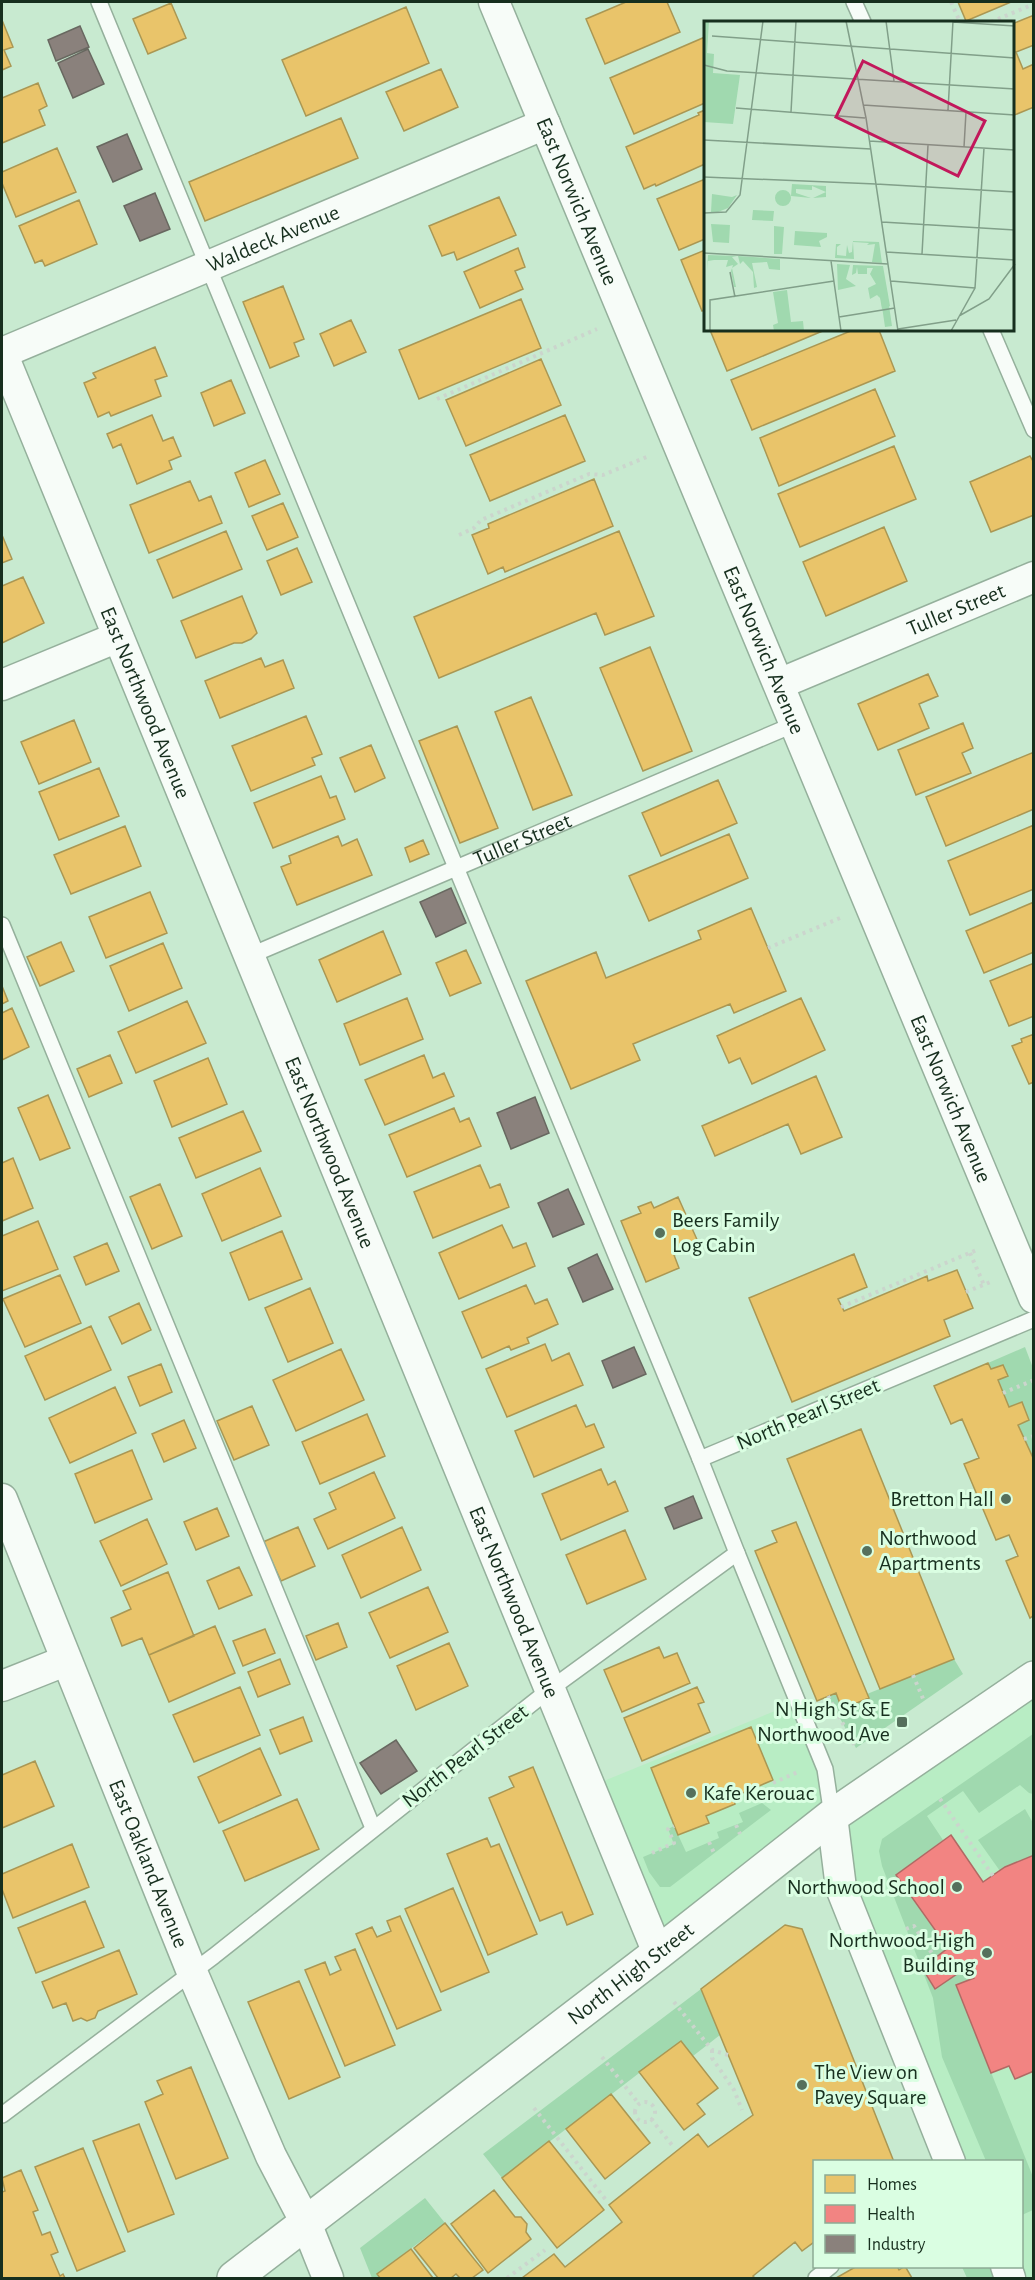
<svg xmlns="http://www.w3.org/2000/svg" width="1035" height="2280" font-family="'Alegreya Sans',sans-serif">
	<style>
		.built { fill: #b8edc4 }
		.green { fill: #a0d9af }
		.homes { fill: #e9c46a; stroke: #aa9753; stroke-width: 1.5 }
		.health { fill: #f28482; stroke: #b06a64; stroke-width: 1.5 }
		.industry { fill: #8a817c; stroke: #686860; stroke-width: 1.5 }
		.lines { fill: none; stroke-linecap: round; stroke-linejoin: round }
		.service-casing { stroke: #95b09c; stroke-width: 18 }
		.minor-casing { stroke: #95b09c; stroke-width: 33 }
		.primary-casing { stroke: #95b09c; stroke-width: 36 }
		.path { stroke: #cbd5cd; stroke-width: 4; stroke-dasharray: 3 4.5; stroke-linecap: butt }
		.service { stroke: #f7fcf8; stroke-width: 15 }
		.minor { stroke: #f7fcf8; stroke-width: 30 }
		.primary { stroke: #f7fcf8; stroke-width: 33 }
		.poi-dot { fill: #55705c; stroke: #dafee2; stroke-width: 2 }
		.labels { text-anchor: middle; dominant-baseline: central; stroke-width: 6; stroke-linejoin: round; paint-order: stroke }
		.street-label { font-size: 22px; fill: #172f1e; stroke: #dafee2 }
		.poi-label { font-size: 22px; fill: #172f1e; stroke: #dafee2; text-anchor: start }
		.inset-road { fill: none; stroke: #819f89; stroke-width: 1.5 }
		.view { fill: #c2185b; fill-opacity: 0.15; stroke: #c2185b; stroke-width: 3 }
		.inset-edge { fill: none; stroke: #172f1e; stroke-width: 3 }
	</style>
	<rect width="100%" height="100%" fill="#c8ead0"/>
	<!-- built -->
	<path class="built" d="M1033,1678V2278H1010L1022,2266V2162L950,2161L832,1816L658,1953L589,1787L797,1702L832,1815Z"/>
	<!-- green -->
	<path class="green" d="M1025,1347L1033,1368V1460L1018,1425L1029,1420L1022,1402L1009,1407L998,1380L1008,1376L1003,1365L991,1369L988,1363Z
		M954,1659L963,1674L856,1748L828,1696L836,1693L842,1708L869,1698L867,1694Z
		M1033,1734V1794L1029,1793L1020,1785L979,1813L963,1791L927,1816L943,1840L897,1875L948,1948L921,1968L934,1988L969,1966L974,1978L956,1985L1033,2177V2210L1022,2215V2162L986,2161L942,2057L933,1998L882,1866L879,1851L882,1839Z
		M762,1803L771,1810L670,1887H660L649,1872L643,1857L674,1844L668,1829L674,1826L686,1852L719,1838L717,1832L743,1822L739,1813Z
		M1025,1809L1033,1823V1855L1000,1871L978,1840Z
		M701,1989L720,2035L693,2056L681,2041L502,2178L483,2154Z
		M425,2198L445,2223L377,2274L380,2278H372L360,2248Z
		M962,2267H994L997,2278H967Z"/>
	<!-- homes -->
	<path class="homes" d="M626,2H667L680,32L605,64L586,19Z
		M958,2H1011L966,21Z
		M171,3L186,38L148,54L133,19Z
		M406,7L429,63L306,116L282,60Z
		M1034,15V45L1016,52L1023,69L1034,64V107L1012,116V24Z
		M2,20L13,47L4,50L11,66L2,70Z
		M705,37V103L634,134L610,78Z
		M441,69L458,107L404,131L386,92Z
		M38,83L47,106L39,110L45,125L2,143V98Z
		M705,110V164L656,186L655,184L644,189L626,147L699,115L698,113Z
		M341,118L358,158L205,221L189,182Z
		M57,148L76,192L16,217L2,183V172Z
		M705,179V239L679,250L657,199Z
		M499,197L516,235L457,260L454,252L442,256L429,226Z
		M79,200L97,244L45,266L42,260L35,263L19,226Z
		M518,248L525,267L515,271L523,289L480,308L464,272Z
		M705,250V310L702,311L681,260Z
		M283,286L304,339L294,343L299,356L270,368L243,302Z
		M521,299L541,348L419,399L399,350Z
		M351,320L366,352L334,366L320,334Z
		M710,330H825L727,371Z
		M853,330H879L895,371L752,430L731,380Z
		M155,347L167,376L155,380L161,396L111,416L109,412L98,417L84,383L96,378L93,373Z
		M541,359L561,405L466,446L446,400Z
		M231,380L245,413L214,426L201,393Z
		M875,389L895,436L779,486L760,438Z
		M152,415L163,441L173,437L181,456L169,461L172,469L137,484L121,444L113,448L107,434Z
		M565,415L585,461L490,501L470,455Z
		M894,446L916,499L800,547L778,494Z
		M1030,456L1034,463V515L991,532L970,482Z
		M265,460L280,494L249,507L235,473Z
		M594,479L613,526L505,572L503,567L488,574L472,535L489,528L488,524Z
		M190,481L199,501L211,496L222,523L149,553L130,505Z
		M283,503L298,537L267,550L252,516Z
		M884,527L907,581L826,616L803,562Z
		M226,531L242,569L173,598L157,560Z
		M619,531L654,616L605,635L596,613L439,678L414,617Z
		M2,535L12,559L2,563Z
		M297,548L312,582L281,595L267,561Z
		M23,577L44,623L2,643V586Z
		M242,596L257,633L251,639L242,643H234L196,658L181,621Z
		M650,647L692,751L643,771L600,668Z
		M261,658L265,667L283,660L294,688L220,718L205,681Z
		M928,674L938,696L919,704L929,728L878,750L858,704Z
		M531,697L572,795L533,810L495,712Z
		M306,716L322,754L312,758L315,765L251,791L232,746Z
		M74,720L91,762L39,784L21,742Z
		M963,723L973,748L962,753L971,773L916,795L898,750Z
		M457,726L498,828L460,843L419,741Z
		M371,745L385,778L355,792L340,758Z
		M1034,752V809L946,846L926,797Z
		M99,768L119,816L59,840L39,792Z
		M321,776L330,798L336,796L345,819L273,848L254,803Z
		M718,780L737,823L661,856L642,813Z
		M1034,825V889L970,915L948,861Z
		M125,826L141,866L71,894L54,855Z
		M729,834L748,878L649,921L629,876Z
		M338,836L342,846L357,839L372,875L297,905L281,867L291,863L289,856Z
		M423,840L429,854L410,862L405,848Z
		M150,892L167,933L106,958L89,917Z
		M1034,902V952L984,973L966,931Z
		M751,908L786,991L734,1013L730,1004L633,1044L640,1060L571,1089L526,981L596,952L606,978L701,939L698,931Z
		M383,931L401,974L337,1002L319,960Z
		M61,942L74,971L40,986L27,957Z
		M163,943L182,988L129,1011L110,966Z
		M466,950L481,983L450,996L436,963Z
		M1034,963V1016L1009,1026L990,981Z
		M2,986L8,1001L2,1004Z
		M407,998L423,1039L360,1065L344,1024Z
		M801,998L825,1050L752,1084L740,1058L729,1063L717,1036Z
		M187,1001L206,1043L136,1073L118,1032Z
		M12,1008L29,1047L2,1060V1013Z
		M1034,1034V1082L1029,1084L1012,1046L1022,1042L1021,1039Z
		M110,1055L122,1083L89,1097L77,1069Z
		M424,1055L433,1078L444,1073L454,1096L385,1125L365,1080Z
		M208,1058L227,1104L172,1127L154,1081Z
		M816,1076L842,1137L801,1154L788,1124L715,1156L702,1126Z
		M48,1095L70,1148L40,1160L18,1108Z
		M454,1108L460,1122L469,1118L481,1146L407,1177L389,1135Z
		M243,1111L261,1151L196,1178L179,1138Z
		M13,1158L33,1208L2,1221V1163Z
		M480,1165L490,1188L500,1184L509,1207L433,1238L414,1192Z
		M260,1168L281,1216L222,1241L202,1194Z
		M160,1184L182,1236L152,1249L130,1197Z
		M678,1197L699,1244L674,1255L679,1268L646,1282L621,1221L641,1213L638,1207L651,1202L654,1208Z
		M38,1221L58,1269L2,1291V1236Z
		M502,1225L513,1248L526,1243L535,1266L459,1299L439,1253Z
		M282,1231L302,1279L249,1300L230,1253Z
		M107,1243L119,1271L86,1285L74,1257Z
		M854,1254L867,1287L838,1299L844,1311L927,1276L928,1281L957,1270L973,1308L944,1320L950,1336L792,1402L749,1298Z
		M60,1275L81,1323L25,1347L3,1299Z
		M526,1285L535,1304L547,1299L558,1324L527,1338L529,1343L511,1350L509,1346L482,1358L462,1312Z
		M310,1288L333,1343L288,1362L265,1308Z
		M139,1303L151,1330L122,1344L109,1317Z
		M91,1326L111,1370L45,1400L25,1356Z
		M545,1344L552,1361L569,1353L583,1385L507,1417L486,1369Z
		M341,1349L364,1400L296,1431L273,1380Z
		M988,1363L991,1369L1003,1365L1008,1376L998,1380L1009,1407L1022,1402L1029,1420L1018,1425L1034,1460V1615L1030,1618L1006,1561L1018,1556L1009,1535L996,1540L964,1464L979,1458L962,1419L951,1424L934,1386Z
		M161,1364L172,1392L140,1406L128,1377Z
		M115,1387L136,1433L70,1463L49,1418Z
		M576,1405L586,1427L594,1424L604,1447L534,1477L515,1431Z
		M252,1406L269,1445L234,1460L217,1421Z
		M367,1414L385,1456L320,1484L302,1442Z
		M184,1420L196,1448L164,1462L152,1434Z
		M861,1429L954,1659L880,1689L787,1459Z
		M132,1450L152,1499L95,1523L75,1474Z
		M601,1469L608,1485L615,1481L628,1511L561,1540L542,1494Z
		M374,1472L395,1518L328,1549L314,1519L336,1509L329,1493Z
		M217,1508L229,1536L196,1550L184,1522Z
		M147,1519L167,1564L121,1586L100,1541Z
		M796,1522L869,1698L842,1709L836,1693L817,1701L755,1551L777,1542L772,1531Z
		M298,1527L315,1566L281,1581L263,1542Z
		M402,1527L421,1570L361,1598L342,1555Z
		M625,1530L646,1579L587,1604L566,1555Z
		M239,1567L252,1595L219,1609L207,1581Z
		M168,1572L194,1636L149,1655L142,1638L122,1646L111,1618L131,1609L123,1591Z
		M428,1587L448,1632L390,1658L369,1613Z
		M338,1623L347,1647L316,1660L306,1636Z
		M215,1626L235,1673L169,1702L149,1655Z
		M265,1629L275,1653L243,1666L233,1641Z
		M449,1643L468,1686L416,1710L397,1666Z
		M659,1647L664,1658L677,1653L690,1683L622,1712L604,1670Z
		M280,1659L290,1684L258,1697L248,1672Z
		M240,1687L260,1735L194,1762L173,1715Z
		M697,1687L704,1702L698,1704L710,1732L642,1761L624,1718Z
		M303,1717L312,1741L280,1754L270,1730Z
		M751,1727L773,1780L733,1797L735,1804L706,1816L709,1823L678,1835L651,1768Z
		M260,1748L281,1795L219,1823L198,1777Z
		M35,1761L54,1806L2,1828V1775Z
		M533,1767L593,1914L567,1925L562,1912L540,1921L489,1798L514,1787L509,1777Z
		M297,1799L319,1849L245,1881L223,1831Z
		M487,1838L491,1847L499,1844L537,1934L488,1955L447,1854Z
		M72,1844L89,1887L13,1918L2,1889V1874Z
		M453,1888L489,1972L441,1992L405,1909Z
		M85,1901L104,1947L36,1973L18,1928Z
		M400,1916L441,2010L397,2029L356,1934L372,1927L377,1937L391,1931L387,1921Z
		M785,1925L802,1929L894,2162H814V2242L802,2251L795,2242L753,2276L755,2278H522L554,2254L565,2267L622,2222L609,2205L698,2134L708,2147L753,2115L701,1989Z
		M355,1949L395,2045L345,2066L305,1970L325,1962L330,1975L341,1970L335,1957Z
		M119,1950L137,1994L98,2011L95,2018L87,2021L81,2018L73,2021L66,2003L53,2008L42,1982Z
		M299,1981L340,2077L289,2099L248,2002Z
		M681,2041L718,2088L697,2104L705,2114L684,2130L639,2072Z
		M191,2067L228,2158L176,2179L145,2102L163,2094L157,2081Z
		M611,2094L650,2143L605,2179L566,2129Z
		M139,2124L174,2214L128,2232L93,2141Z
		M549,2141L604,2210L557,2248L502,2178Z
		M83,2148L125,2251L77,2271L35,2167Z
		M21,2170L38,2210L33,2212L42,2235L50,2232L58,2252L51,2255L60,2276L63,2274L65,2278H2V2192L5,2191L2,2178Z
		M494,2190L515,2217H521L527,2224L526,2232L531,2239L488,2273L451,2224Z
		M445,2223L483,2270L472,2278H460L456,2274L451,2278H438L414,2248Z
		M411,2249L433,2278H380L377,2274Z
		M857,2266H897L899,2270L905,2266L912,2278H836Z"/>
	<!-- health -->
	<path class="health" d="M951,1835L983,1882L1005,1867L1034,1855V2071L1015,2079L1009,2066L991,2073L956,1985L974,1978L969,1966L935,1989L922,1968L948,1948L896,1875Z"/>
	<!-- industry -->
	<path class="industry" d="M80,26L89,47L56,61L48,40Z
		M88,49L104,84L73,98L58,63Z
		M127,134L142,169L113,182L97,147Z
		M155,193L170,229L140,241L124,206Z
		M451,888L466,923L436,937L420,902Z
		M535,1097L549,1133L511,1149L497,1113Z
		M568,1189L584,1224L553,1237L538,1203Z
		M597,1254L613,1289L583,1302L568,1268Z
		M634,1347L646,1374L613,1388L602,1361Z
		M693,1496L702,1518L674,1529L665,1508Z
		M396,1740L417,1771L381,1794L360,1763Z"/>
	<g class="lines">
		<defs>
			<g id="service">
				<path d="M99,2L700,1459"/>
				<path d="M854,2L863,22"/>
				<path d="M991,330L1034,430"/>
				<path d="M2,925L373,1828"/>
				<path id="s1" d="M249,956L795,724"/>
				<path d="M737,1553L825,1769L832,1816"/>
				<path d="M2,2115L214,1956L549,1690L737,1553L700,1459L1034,1319"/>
				<path d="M816,2278L831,2266"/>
			</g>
			<g id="minor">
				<path id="s2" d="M494,2L1034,1298"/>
				<path id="s3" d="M2,353L658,1953"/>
				<path id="s4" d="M2,353L545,124"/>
				<path id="s5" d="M779,684L1034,577"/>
				<path d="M2,685L118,637"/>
				<path id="s6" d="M2,1499L192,1972L271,2156L306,2223L328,2278"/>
				<path d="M2,1686L65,1661"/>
				<path d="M832,1816L841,1888L950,2162"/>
				<path d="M1006,2266L1010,2278"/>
			</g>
			<g id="primary">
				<path id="s7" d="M234,2278L658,1953L832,1816L1034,1678"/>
			</g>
		</defs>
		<!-- service casing -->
		<use href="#service" class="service-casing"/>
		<!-- minor casing -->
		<use href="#minor" class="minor-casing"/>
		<!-- primary casing -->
		<use href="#primary" class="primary-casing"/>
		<!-- path -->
		<path class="path" d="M951,2L960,22
			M991,22L1034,4
			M437,399L597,329
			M459,535L474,528L481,520L589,474L603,475L649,456
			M768,948L840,918
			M970,1253L984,1285
			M966,1292L993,1281
			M841,1307L979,1249
			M1003,1393L1034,1380
			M1024,1439L1034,1436
			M913,1675L924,1701
			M828,1696L856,1748
			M773,1783L800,1771
			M940,1799L993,1876
			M736,1825L740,1834
			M709,1842L714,1853
			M652,1853L674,1843L668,1829L674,1826
			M906,1929L914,1926L935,1958
			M674,2002L712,2050L728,2055
			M712,2050V2058L734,2090L742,2110
			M602,2057L639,2104
			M635 2112a10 10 0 1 1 20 0a10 10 0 1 1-20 0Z
			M534,2108L606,2200
			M651,2119L672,2145
			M507,2278L545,2250"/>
		<!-- service -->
		<use href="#service" class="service"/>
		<!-- minor -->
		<use href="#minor" class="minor"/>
		<!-- primary -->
		<use href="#primary" class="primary"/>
	</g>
	<!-- markers -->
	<g class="poi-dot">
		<circle cx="660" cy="1233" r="6"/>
		<circle cx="1006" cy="1499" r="6"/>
		<circle cx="867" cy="1551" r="6"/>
		<rect x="896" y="1716" width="12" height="12" rx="3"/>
		<circle cx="691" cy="1793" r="6"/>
		<circle cx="957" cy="1887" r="6"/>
		<circle cx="987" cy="1953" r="6"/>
		<circle cx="802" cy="2085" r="6"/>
	</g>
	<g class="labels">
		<!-- street labels -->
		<g class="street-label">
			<text stroke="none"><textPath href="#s2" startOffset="216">East Norwich Avenue</textPath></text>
			<text stroke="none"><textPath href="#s4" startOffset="294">Waldeck Avenue</textPath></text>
			<text stroke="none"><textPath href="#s5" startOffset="192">Tuller Street</textPath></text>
			<text stroke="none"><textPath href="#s2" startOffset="702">East Norwich Avenue</textPath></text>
			<text stroke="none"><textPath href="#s3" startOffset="378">East Northwood Avenue</textPath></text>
			<text stroke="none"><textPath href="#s1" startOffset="297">Tuller Street</textPath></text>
			<text stroke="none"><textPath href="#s2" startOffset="1188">East Norwich Avenue</textPath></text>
			<text stroke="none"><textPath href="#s3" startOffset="864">East Northwood Avenue</textPath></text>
			<text transform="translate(808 1414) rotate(-23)">North Pearl Street</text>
			<text stroke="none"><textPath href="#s3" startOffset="1350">East Northwood Avenue</textPath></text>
			<text transform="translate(465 1756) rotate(-38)">North Pearl Street</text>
			<text stroke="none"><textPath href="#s6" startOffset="393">East Oakland Avenue</textPath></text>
			<text stroke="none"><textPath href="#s7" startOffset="500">North High Street</textPath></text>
		</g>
		<!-- poi labels -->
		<g class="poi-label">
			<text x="672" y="1220">Beers Family<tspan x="672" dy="25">Log Cabin</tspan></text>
			<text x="994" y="1499" text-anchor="end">Bretton Hall</text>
			<text x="879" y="1538">Northwood<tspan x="879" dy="25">Apartments</tspan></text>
			<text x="890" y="1709" text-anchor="end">N High St &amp; E<tspan x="890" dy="25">Northwood Ave</tspan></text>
			<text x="703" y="1793">Kafe Kerouac</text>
			<text x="945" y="1887" text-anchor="end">Northwood School</text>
			<text x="975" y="1940" text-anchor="end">Northwood-High<tspan x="975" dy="25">Building</tspan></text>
			<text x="814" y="2072">The View on<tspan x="814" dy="25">Pavey Square</tspan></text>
		</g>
	</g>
	<!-- overview -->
	<g transform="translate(704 21)">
		<rect width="310" height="310" fill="#c8ead0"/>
		<path d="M88,163L122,165V176L109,177L122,171L108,165V169L92,168V172L107,177L87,175ZM8,173L28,176L33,174L24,187L14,191H7ZM70,205L80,206L78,233H70ZM149,220L175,221L178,242L168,241L171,223L163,224L165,222L149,221L150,238L131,237L132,223H137L133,226V234L142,235L143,224L145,232L148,231ZM4,234L33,235L28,236L34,243L28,247L32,266H30L27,250L29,244L22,246L24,239H10L4,240L3,249ZM34,235L76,238V249L65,248L63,241L48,242L53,266L50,267L49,251L39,240L36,243ZM133,243L146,244L142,258L152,265L134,269ZM149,244L179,245L186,285L178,288L175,271L176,277L173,274L166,278L164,267L172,263L166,253L169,247H163V253H154L153,246L152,252L148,254Z" fill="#a0d9af"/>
		<path d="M0,0H5L3,32L10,33L9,52L36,54L29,103L0,101ZM71 177a8 8 0 1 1 16 0a8 8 0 1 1-16 0ZM49,189L70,190L69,200L48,199ZM7,203L26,204L25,222L9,221ZM91,210L123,212V216L115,220L117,226L90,224ZM83,269L87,301L99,300L100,310H70L69,304L74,302L69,271ZM183,271L188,305L181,306L176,272Z" fill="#a0d9af"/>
		<path class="inset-road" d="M142,0L162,97L194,310M182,0L190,60M249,1L311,5M8,15L311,37M0,44L23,50L311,68M159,84L311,94M32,87L161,97M244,89L249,0M87,91L92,0M0,119L167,128M165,120L311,129M260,126L262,91M0,156L172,163M172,163L311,171M0,192L22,191L36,174L59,0M178,201L311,209M182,231L311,239M0,232L184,243M218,233L224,124M127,240L137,310M26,251L31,276M187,260L271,267M255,295L285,278L311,243M135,296L191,287M194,308L252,299M6,310V279L130,260M247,310L271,267L280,127"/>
		<path class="view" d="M159,40L281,100L254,155L132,96Z"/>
		<rect width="310" height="310" class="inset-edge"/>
	</g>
	<!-- border -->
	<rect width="1035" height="2280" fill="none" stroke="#172f1e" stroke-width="6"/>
	<!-- legend -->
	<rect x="813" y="2160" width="210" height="108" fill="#dafee2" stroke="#8cab94" stroke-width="1.5"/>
	<rect x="825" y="2175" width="30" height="18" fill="#e9c46a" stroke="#8cab94" stroke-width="1.5"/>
	<text x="867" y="2190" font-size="18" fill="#172f1e">Homes</text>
	<rect x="825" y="2205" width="30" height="18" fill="#f28482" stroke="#8cab94" stroke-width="1.5"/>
	<text x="867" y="2220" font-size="18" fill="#172f1e">Health</text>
	<rect x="825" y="2235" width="30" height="18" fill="#8a817c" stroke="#8cab94" stroke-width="1.5"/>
	<text x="867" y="2250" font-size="18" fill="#172f1e">Industry</text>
</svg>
